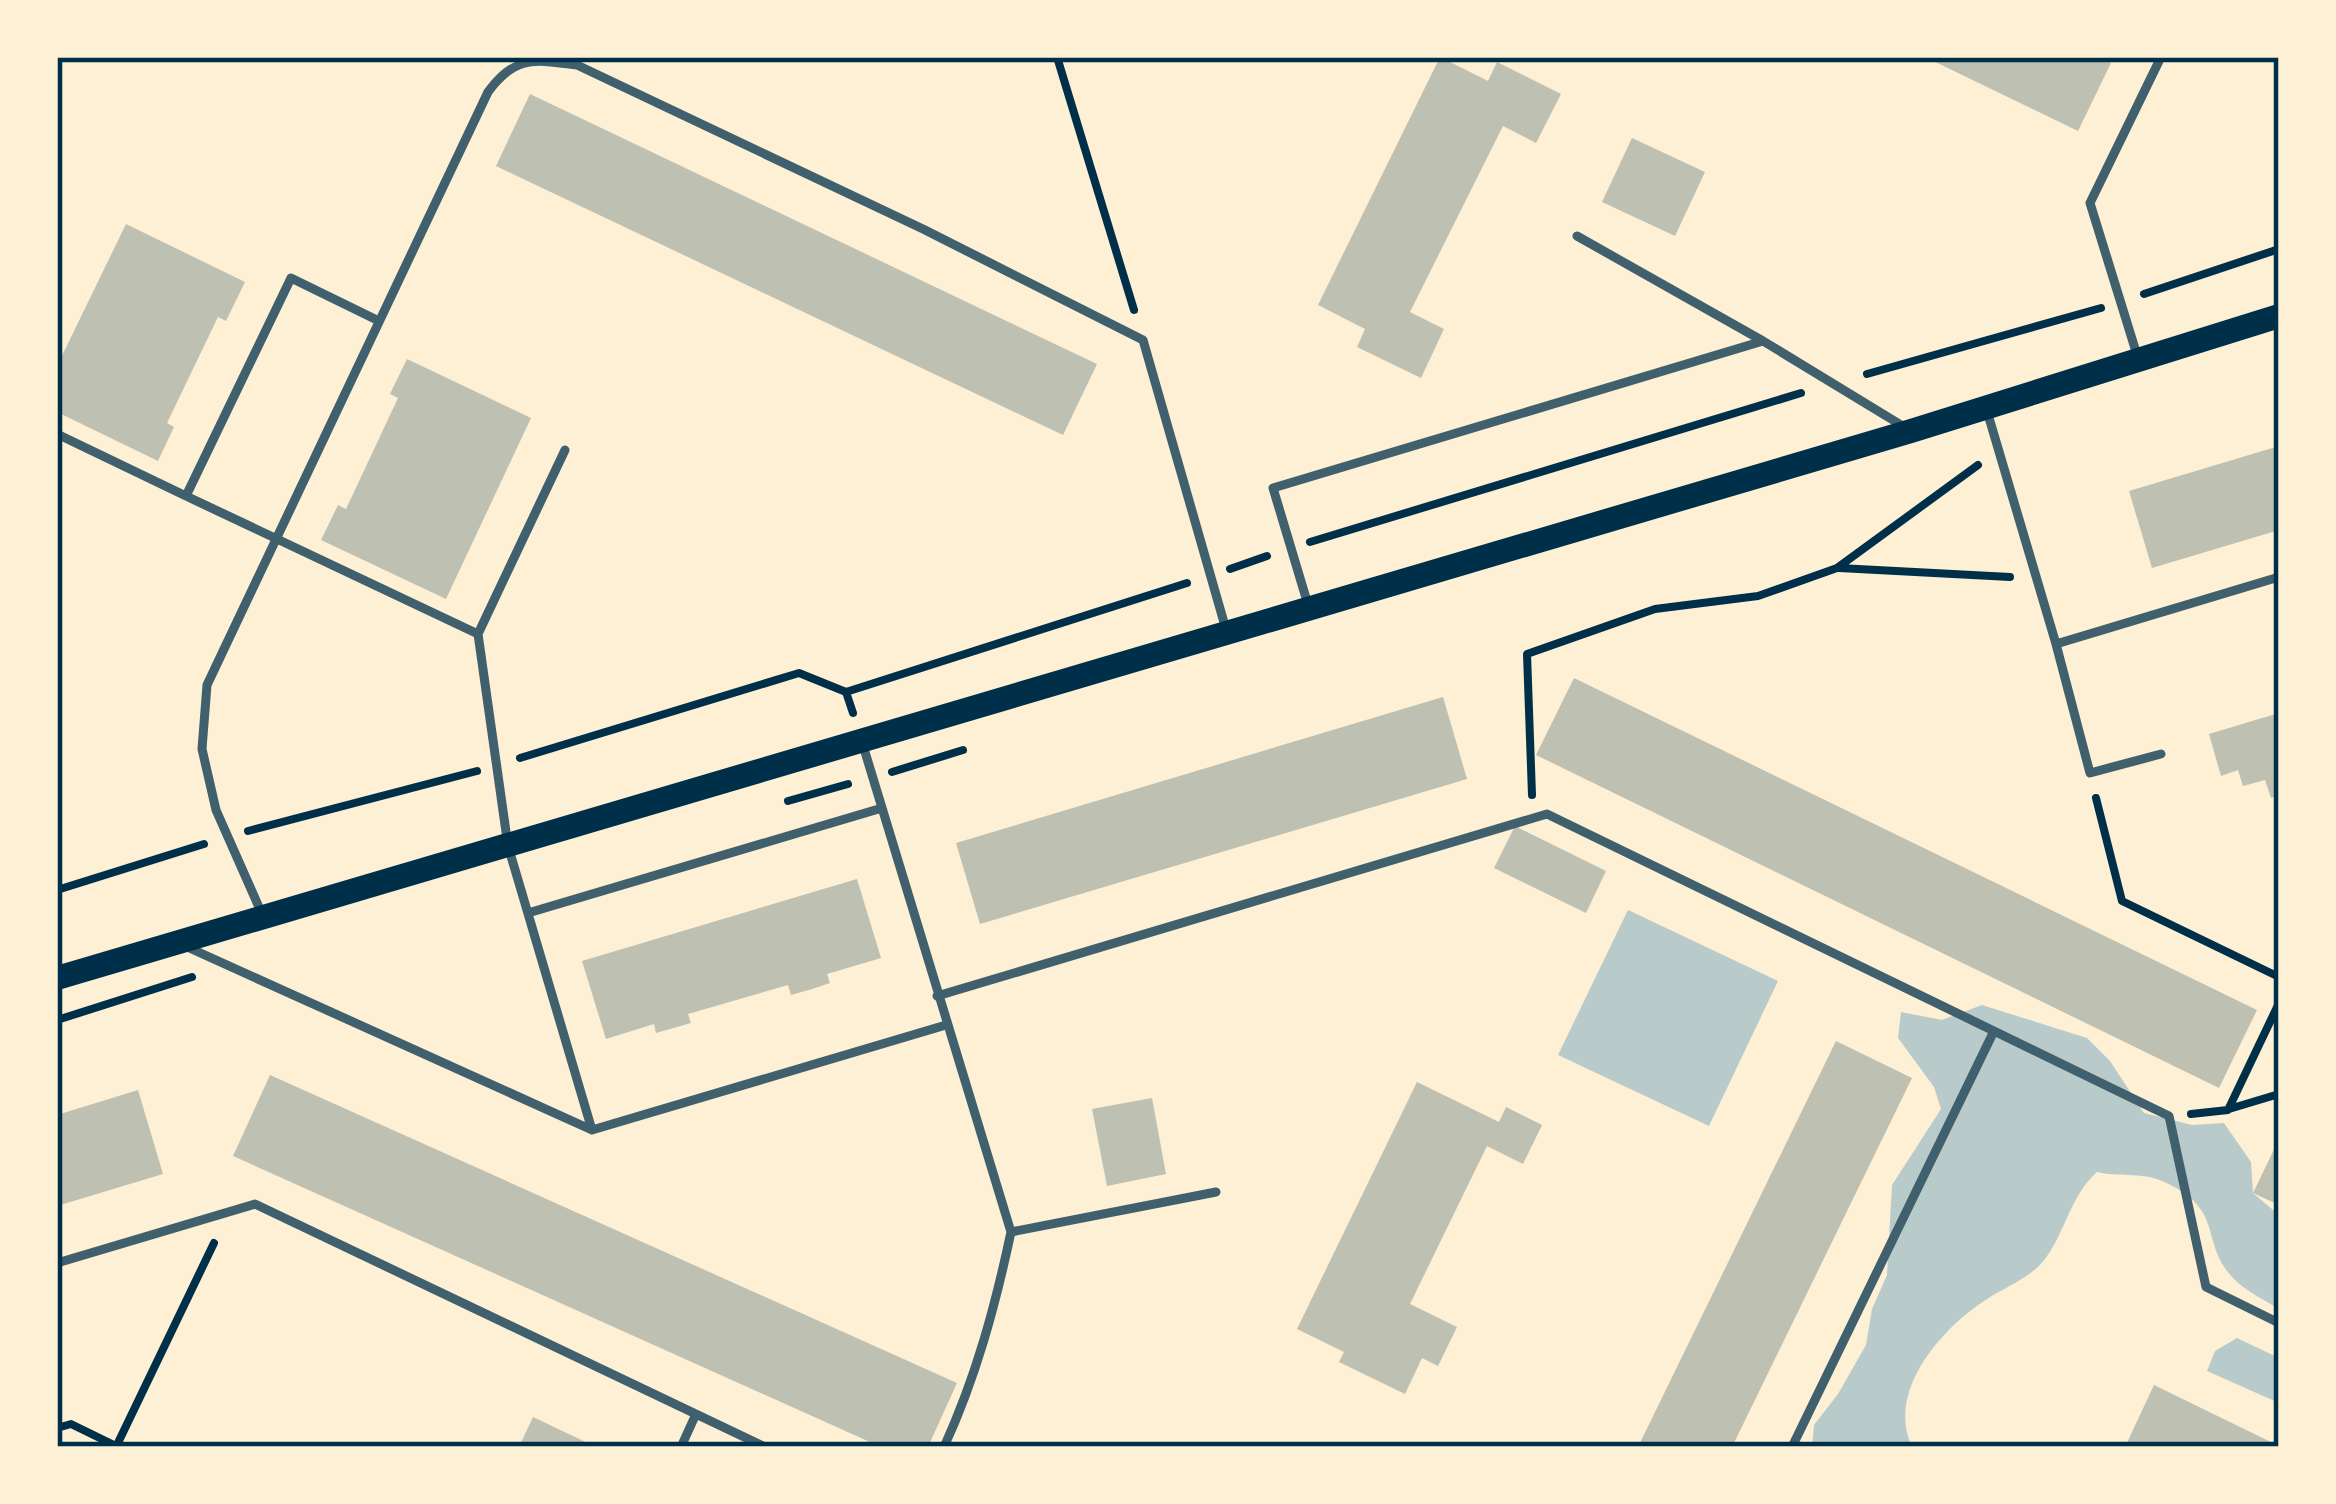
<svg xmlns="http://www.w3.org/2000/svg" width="2336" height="1504" font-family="'PT Sans Narrow',sans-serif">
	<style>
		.green { fill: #b9caca }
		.building { fill: #bec0b2 }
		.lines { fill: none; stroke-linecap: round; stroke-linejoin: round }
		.path { stroke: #003049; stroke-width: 8 }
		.service { stroke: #3f606c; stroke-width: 9 }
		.secondary { stroke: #003049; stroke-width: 24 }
		.neatline { fill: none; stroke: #003049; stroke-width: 4.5 }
	</style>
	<rect width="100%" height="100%" fill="#fdf0d5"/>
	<!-- green -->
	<path class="green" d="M1628,910L1778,981L1709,1126L1558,1055Z
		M1982,1005L2087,1038L2110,1061L2144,1113L2192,1125L2224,1123L2251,1162L2253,1193L2279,1215V1309C2264,1300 2244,1290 2232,1277C2199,1240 2226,1209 2162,1181C2142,1172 2118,1177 2097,1172C2070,1196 2066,1231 2045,1259C2031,1278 2003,1288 1984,1301C1940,1330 1886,1392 1912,1447H1812L1814,1425L1838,1394L1866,1345L1872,1309L1887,1275L1892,1185L1941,1109L1934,1087L1898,1038L1901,1012L1942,1020Z
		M2237,1338L2279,1358V1403L2207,1371L2215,1351Z"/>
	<!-- building -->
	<path class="building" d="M1440,57L1488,81L1497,62L1561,94L1536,143L1503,126L1410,312L1444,329L1421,378L1357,347L1365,329L1318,305Z
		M1925,57H2099L2111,63L2078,131Z
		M530,94L1097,364L1063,435L496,166Z
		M1632,138L1705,172L1675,236L1602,202Z
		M126,224L245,282L226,321L218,317L167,423L174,427L158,461L57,412V366Z
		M407,359L531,418L446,599L321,540L338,505L346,509L398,398L390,394Z
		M2279,446V530L2152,568L2129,491Z
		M1574,678L2257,1010L2219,1088L1536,755Z
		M1443,697L1467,779L980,924L956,843Z
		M2279,713V795L2271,798L2265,780L2243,786L2238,770L2221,776L2209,734Z
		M1515,826L1606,871L1586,913L1494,868Z
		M857,879L881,958L827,974L830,983L812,989L791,995L788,985L688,1014L691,1023L656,1033L654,1024L606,1039L582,961Z
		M1836,1041L1912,1078L1732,1447H1638Z
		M270,1075L957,1383L928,1447H881L233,1156Z
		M1417,1082L1499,1122L1506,1107L1542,1125L1523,1164L1487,1146L1410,1304L1457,1327L1438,1366L1422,1358L1405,1394L1339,1362L1344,1352L1297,1329Z
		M138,1090L163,1174L57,1206V1115Z
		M1152,1098L1166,1174L1107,1186L1092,1109Z
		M2279,1139V1205L2253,1193Z
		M2154,1385L2279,1446V1447H2125Z
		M533,1417L596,1447H519Z"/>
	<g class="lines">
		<!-- path -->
		<path class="path" d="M1057,57L1134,310
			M2144,294L2279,249
			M1867,374L2101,308
			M1310,542L1801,393
			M1839,568L2010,577
			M1230,569L1267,556
			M853,713L846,692L1187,583
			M520,758L799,673L846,692
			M892,772L963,750
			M1532,795L1527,654L1655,609L1758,596L1837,568L1978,465
			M2096,798L2122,901L2279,977
			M788,801L848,784
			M248,831L477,771
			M57,890L204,844
			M57,1020L192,977
			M2229,1109L2279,1094
			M2191,1114L2228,1110L2279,1003
			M57,1428L71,1424L116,1446
			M116,1447L214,1243"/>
		<!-- service -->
		<path class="service" d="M1577,236L1763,341L1906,428
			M379,321L291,278L186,496L478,634L565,450
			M2137,355L2090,203L2161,57
			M1987,411L2056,644L2279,577
			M57,434L186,496
			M1309,608L1273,488L1763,341
			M478,634L508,846L592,1130
			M2056,644L2090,773L2161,754
			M862,742L1011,1232C995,1307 976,1377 944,1447
			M528,913L882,808
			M262,914L216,810L202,749L207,685L488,92C516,54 535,60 577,65L923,229L1143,340L1227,633
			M185,946L592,1130L946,1025
			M937,996L1547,814L2169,1116L2206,1287L2279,1323
			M1011,1232L1216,1192
			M57,1263L255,1204L765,1447
			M681,1447L696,1414
			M1792,1447L1994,1031"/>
		<!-- secondary -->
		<path class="secondary" d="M57,978L1911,431L2279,316"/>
	</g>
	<!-- border -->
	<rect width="2336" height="1504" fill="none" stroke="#fdf0d5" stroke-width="120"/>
	<rect x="60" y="60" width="2216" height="1384" class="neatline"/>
</svg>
